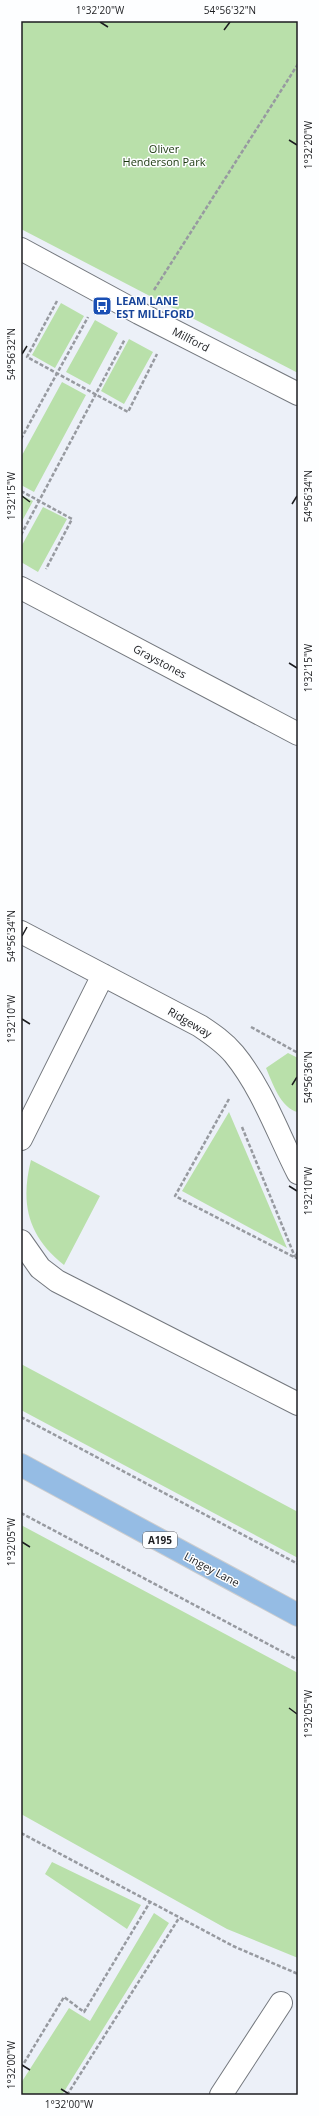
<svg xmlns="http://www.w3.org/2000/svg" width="319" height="2116" font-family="'Open Sans',sans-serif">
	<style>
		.green { fill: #b9e0aa }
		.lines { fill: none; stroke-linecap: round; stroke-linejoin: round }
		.minor-casing { stroke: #74787e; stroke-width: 24 }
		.major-casing { stroke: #cdcdce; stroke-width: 24 }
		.path { stroke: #979aa0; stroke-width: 2.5; stroke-dasharray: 4 2; stroke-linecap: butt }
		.minor { stroke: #fff; stroke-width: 22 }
		.major { stroke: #95bce4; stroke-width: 22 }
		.ticks { fill: none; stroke: #1c1d20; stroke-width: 1.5 }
		.labels { text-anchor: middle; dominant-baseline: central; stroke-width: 3; stroke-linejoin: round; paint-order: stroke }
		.shield { fill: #fdfeff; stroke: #606063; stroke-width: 1 }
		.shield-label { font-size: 10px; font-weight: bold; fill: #1c1d20 }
		.park-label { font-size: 11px; fill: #17350a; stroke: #fdfeff }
		.transit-label { font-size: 11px; font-weight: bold; fill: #164399; stroke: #fdfeff; text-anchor: start }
		.street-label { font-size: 11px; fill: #1c1d20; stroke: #fdfeff }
		.neatline { fill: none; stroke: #1c1d20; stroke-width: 1.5 }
		.ticks-label { font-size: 10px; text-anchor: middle; fill: #1c1d20 }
	</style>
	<rect width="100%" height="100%" fill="#ecf0f8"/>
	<!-- green -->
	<path class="green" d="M21,21H298V373L21,229Z
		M61,303L84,316L55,368L32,355Z
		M95,320L118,333L90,385L66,372Z
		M129,339L153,352L124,404L101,391Z
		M62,382L86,395L34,492L21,485V457Z
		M21,495L33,501L21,523Z
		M43,507L67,519L38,572L21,562V547Z
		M288,1053L298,1058V1112C281,1109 272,1082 266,1068Z
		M229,1112L287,1248L182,1191Z
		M31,1160L100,1196L64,1265C28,1236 20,1204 31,1160Z
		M21,1364L298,1512V1558L21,1410Z
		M21,1525L298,1673V1958L227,1929L21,1814Z
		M52,1862L141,1905L127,1929L45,1874Z
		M154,1913L169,1923L62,2095H21V2083L69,2008L90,2021Z"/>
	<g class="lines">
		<defs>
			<path id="minor" d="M21,249L139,313L298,394
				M21,588L298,734
				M21,932L200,1026C212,1034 224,1042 234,1054C262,1088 278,1134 298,1173
				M21,1139L103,975
				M21,1241L40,1268L57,1281L298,1404
				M221,2095L281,2003"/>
			<path id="major" d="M21,1465L298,1615"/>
		</defs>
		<!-- minor casing -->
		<use href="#minor" class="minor-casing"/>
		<!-- major casing -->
		<use href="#major" class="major-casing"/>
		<!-- path -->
		<path class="path" d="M154,290L298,64
			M57,301L27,357L128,412L157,354
			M21,439L88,317
			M21,491L72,519L46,569
			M21,535L125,339
			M251,1027L298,1053
			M229,1099L175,1196L294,1257
			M242,1127L295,1257
			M298,1252L295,1257L298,1259
			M21,1417L298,1564
			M21,1513L298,1660
			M21,1833L233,1946L298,1974
			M21,2068L64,1997L84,2012L150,1902
			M67,2095L179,1918"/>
		<!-- minor -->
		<use href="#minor" class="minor"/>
		<!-- major -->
		<use href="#major" class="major"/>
	</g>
	<!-- ticks -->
	<path class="ticks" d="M100,22L108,27M224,30L230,22M289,140L297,145M22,354L27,346M22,496L30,502M292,504L297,496M289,663L297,668M22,936L27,927M22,1019L30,1024M292,1085L297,1077M289,1186L297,1191M22,1542L30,1547M289,1708L297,1714M22,2065L30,2070M61,2089L69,2094"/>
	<!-- icons -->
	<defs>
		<symbol id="bus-square" viewBox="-11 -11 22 22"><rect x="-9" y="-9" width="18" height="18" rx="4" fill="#1a4fb4" stroke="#fdfeff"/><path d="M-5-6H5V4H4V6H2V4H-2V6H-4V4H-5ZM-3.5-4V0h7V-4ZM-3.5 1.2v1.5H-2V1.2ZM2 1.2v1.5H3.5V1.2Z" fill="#fff"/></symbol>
	</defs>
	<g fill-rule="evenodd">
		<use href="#bus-square" x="91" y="295" width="22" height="22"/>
	</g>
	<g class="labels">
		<!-- shield labels -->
		<rect class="shield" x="143" y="1532" width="34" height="16" rx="3"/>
		<g class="shield-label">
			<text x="160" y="1540">A195</text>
		</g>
		<!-- park labels -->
		<g class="park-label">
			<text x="164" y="148">Oliver<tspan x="164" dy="13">Henderson Park</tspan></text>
		</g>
		<!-- transit labels -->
		<g class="transit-label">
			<text x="116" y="300">LEAM LANE<tspan x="116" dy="13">EST MILLFORD</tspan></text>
		</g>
		<!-- street labels -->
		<g class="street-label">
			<text transform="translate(191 339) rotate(27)">Millford</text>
			<text transform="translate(160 661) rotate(28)">Graystones</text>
			<text transform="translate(190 1022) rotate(30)">Ridgeway</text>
			<text transform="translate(212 1569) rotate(28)">Lingey Lane</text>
		</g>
	</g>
	<!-- border -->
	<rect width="319" height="2116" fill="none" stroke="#fdfeff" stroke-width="44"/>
	<rect x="22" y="22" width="275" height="2072" class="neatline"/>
	<g class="ticks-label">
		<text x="100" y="14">1°32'20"W</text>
		<text x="230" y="14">54°56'32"N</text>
		<text transform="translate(308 145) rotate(-90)" y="4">1°32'20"W</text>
		<text transform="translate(11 354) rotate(-90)" y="4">54°56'32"N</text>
		<text transform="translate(308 496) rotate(-90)" y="4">54°56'34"N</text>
		<text transform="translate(11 496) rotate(-90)" y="4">1°32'15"W</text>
		<text transform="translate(308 668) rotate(-90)" y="4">1°32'15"W</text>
		<text transform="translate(11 936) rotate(-90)" y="4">54°56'34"N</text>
		<text transform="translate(11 1019) rotate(-90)" y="4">1°32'10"W</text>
		<text transform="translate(308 1077) rotate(-90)" y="4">54°56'36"N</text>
		<text transform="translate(308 1191) rotate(-90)" y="4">1°32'10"W</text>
		<text transform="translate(11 1542) rotate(-90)" y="4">1°32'05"W</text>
		<text transform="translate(308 1714) rotate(-90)" y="4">1°32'05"W</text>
		<text transform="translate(11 2065) rotate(-90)" y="4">1°32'00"W</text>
		<text x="69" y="2108">1°32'00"W</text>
	</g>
</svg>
